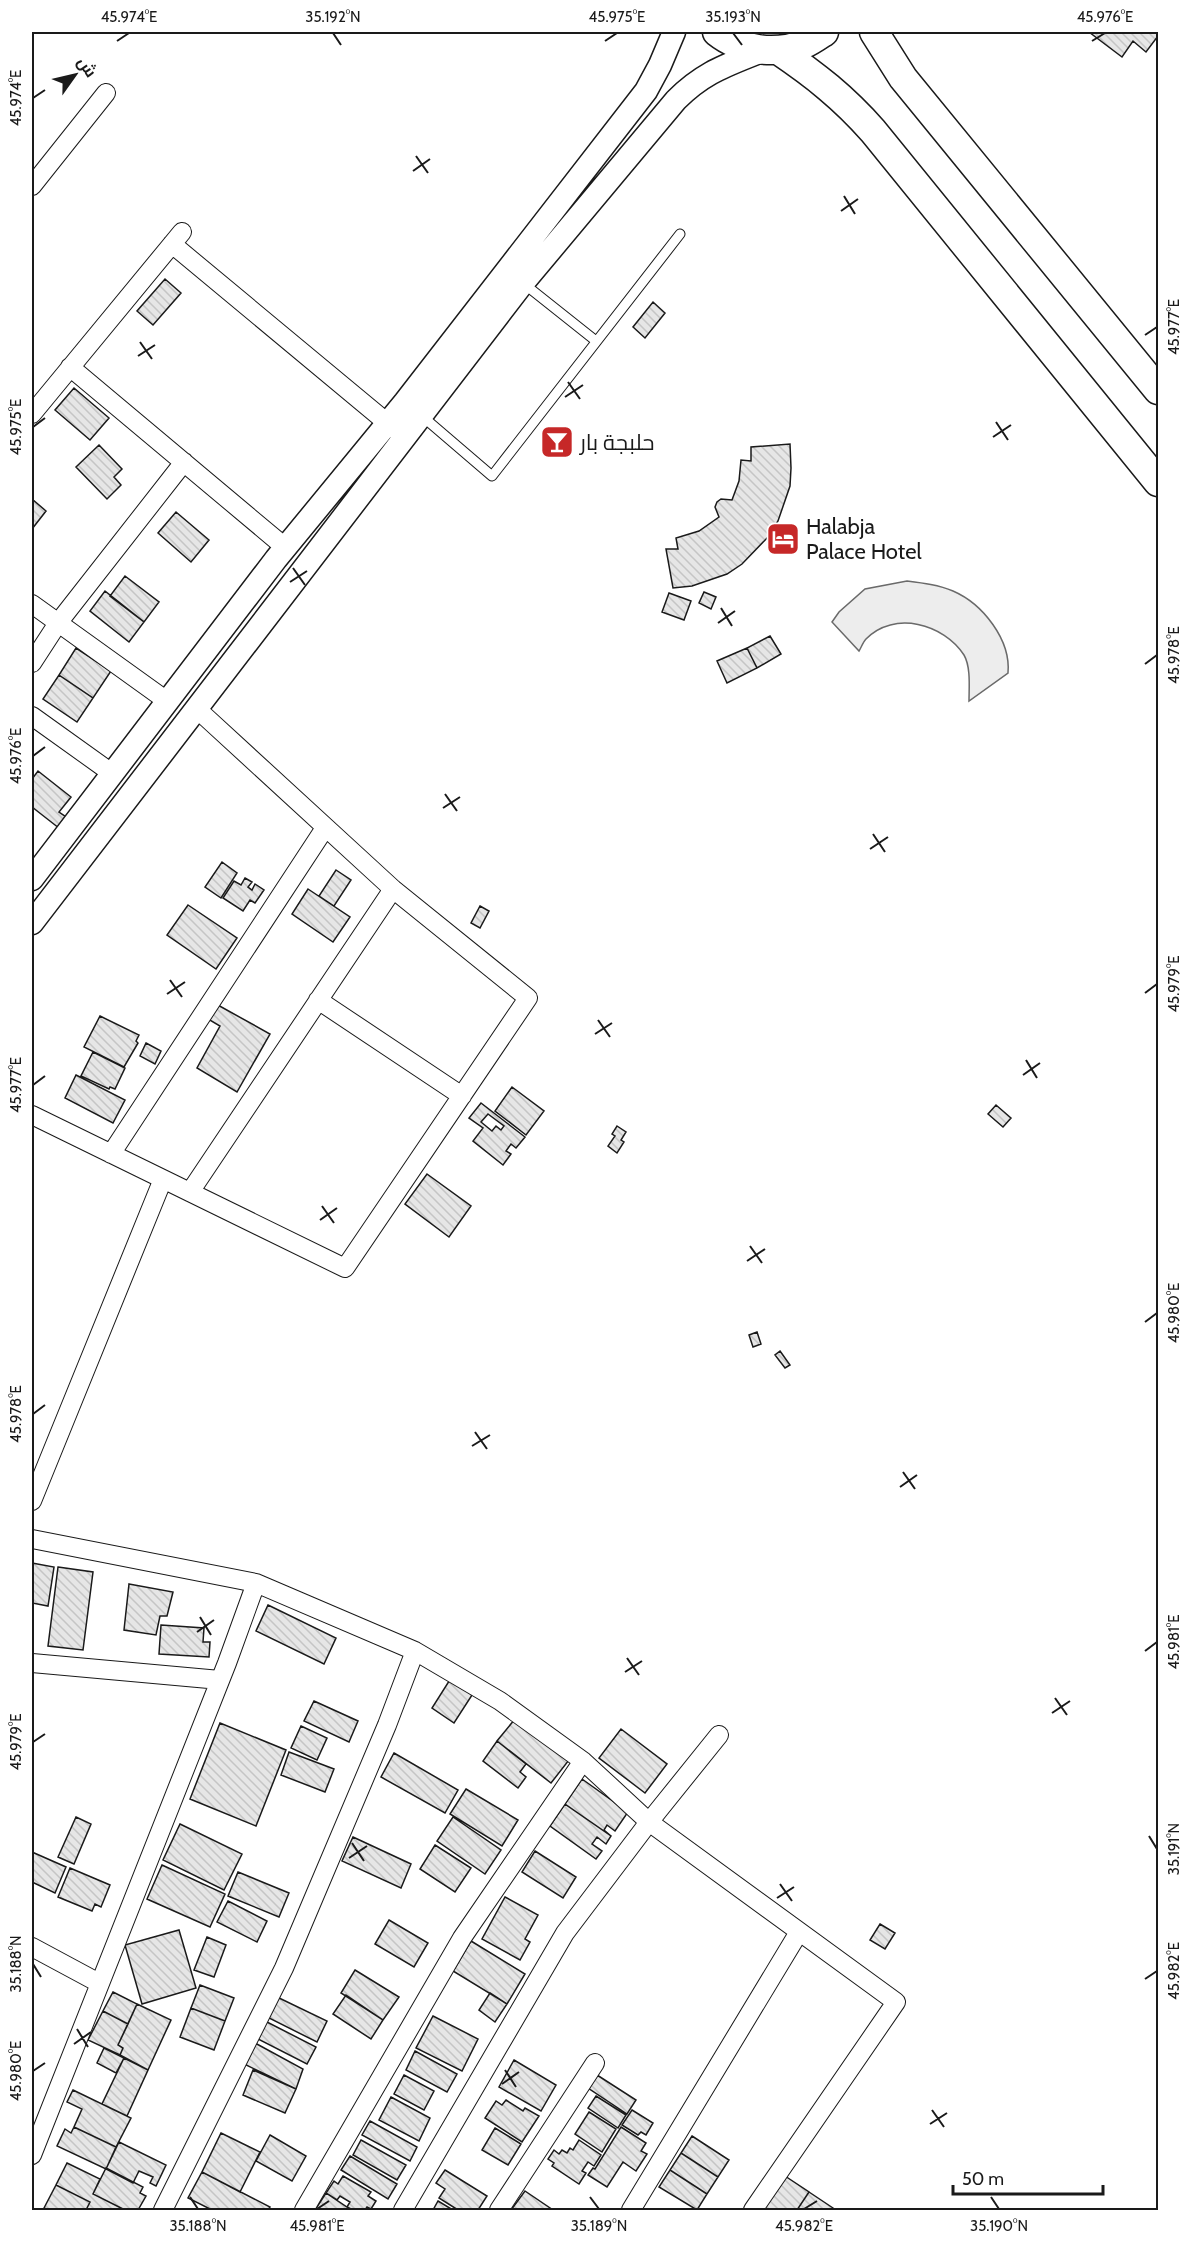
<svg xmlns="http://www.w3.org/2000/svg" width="1190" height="2242" font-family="Cabin,Cairo,sans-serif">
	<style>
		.green { fill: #ededed; stroke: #6a6a6a; stroke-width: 1.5 }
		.building { fill: url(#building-back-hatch); stroke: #1a1a1a; stroke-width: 1.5; fill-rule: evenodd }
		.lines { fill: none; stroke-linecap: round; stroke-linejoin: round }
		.service-casing { stroke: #1a1a1a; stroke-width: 11 }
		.minor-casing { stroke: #1a1a1a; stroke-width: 20 }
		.tertiary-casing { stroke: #1a1a1a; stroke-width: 25 }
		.primary-casing { stroke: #1a1a1a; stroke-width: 31 }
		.service { stroke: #fff; stroke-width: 9 }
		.minor { stroke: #fff; stroke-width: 18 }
		.tertiary { stroke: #fff; stroke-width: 22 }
		.primary { stroke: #fff; stroke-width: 28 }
		.ticks { fill: none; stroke: #1a1a1a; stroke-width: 2 }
		.labels { text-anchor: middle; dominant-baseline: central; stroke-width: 4.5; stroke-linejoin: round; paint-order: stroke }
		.poi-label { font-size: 22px; fill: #1a1a1a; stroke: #fff; text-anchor: start }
		.neatline { fill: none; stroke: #1a1a1a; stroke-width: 2 }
		.ticks-label { font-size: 15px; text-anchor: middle; fill: #1a1a1a }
	</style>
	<defs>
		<pattern id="building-back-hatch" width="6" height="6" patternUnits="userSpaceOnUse" patternTransform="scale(1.5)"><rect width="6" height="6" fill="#e6e6e6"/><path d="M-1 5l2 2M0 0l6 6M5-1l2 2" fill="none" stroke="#c5c5c5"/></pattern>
	</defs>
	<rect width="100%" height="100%" fill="#fff"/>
	<!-- green -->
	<path class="green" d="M907,581C923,583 939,585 953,591C983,604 1011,640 1008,673L969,701C969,688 971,667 964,655C944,624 894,610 866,639C863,642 861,648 859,651L832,622L839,612L865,589Z"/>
	<!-- building -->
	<path class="building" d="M1089,32H1158V36L1146,52L1133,41L1122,57Z
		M165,279L181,293L153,325L137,311Z
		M653,302L665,313L645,338L633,327Z
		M74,388L109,418L90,440L55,410Z
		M790,444L791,468L790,486L778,521L768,537L742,564L727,574L692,586L673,588L666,549H678L676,538L699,531L719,517L715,507L717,502L721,499L732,500L739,481L741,460L751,461V447Z
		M99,445L122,469L114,477L121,485L107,499L76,467Z
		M32,499L46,511L32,529Z
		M176,512L209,540L191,562L158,533Z
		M125,576L159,602L144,622L110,596Z
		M105,591L144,622L129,642L90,611Z
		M704,592L716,597L711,609L699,603Z
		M669,593L691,601L684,620L662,612Z
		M770,636L781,654L757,668L747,648Z
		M76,648L111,671L93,698L59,675Z
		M747,648L757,668L727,683L717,661Z
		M59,675L93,698L77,722L43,699Z
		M38,771L71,797L59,812L72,821L64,832L32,807V779Z
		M222,862L237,873L221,898L205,887Z
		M336,870L351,880L334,906L319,896Z
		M245,878L252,882L248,887L252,890L255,884L264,890L255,903L250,900L243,911L223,898L234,881L241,885Z
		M308,889L350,917L333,942L292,914Z
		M188,905L237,938L216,969L167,935Z
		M480,906L489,911L480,928L471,923Z
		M216,1004L270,1034L237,1092L197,1068L220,1026L208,1019Z
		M100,1016L139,1035L136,1041L138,1043L124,1067L84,1047Z
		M146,1043L161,1051L155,1064L140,1056Z
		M93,1052L125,1068L115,1089L110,1087L109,1089L81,1076Z
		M76,1075L125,1100L113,1123L65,1098Z
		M512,1087L544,1111L526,1135L495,1111Z
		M481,1103L525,1137L516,1148L511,1144L506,1151L511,1154L503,1165L473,1141L483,1128L469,1118ZM488,1114L504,1126L501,1130L496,1126L492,1131L481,1122Z
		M996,1105L1011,1118L1003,1127L988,1114Z
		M617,1126L626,1132L621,1140L624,1142L617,1153L608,1146L615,1136L612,1134Z
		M427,1174L471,1206L449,1237L405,1204Z
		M757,1332L761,1344L753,1347L749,1335Z
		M780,1351L790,1365L785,1368L775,1355Z
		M32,1563L54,1567L48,1606L32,1603Z
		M58,1567L93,1572L83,1650L48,1646Z
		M129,1584L173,1592L167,1616H160L156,1635L124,1630Z
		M268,1605L336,1638L324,1664L256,1631Z
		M161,1625L204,1628L203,1642H210L209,1657L159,1654Z
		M451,1678L474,1692L454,1723L432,1708Z
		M314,1701L358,1721L349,1742L304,1721Z
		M515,1719L569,1760L551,1783L497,1741Z
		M220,1723L286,1750L256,1826L190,1799Z
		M301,1726L327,1738L317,1760L291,1748Z
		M621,1729L667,1764L645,1793L599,1758Z
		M497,1741L526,1764L520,1772L526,1777L518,1788L483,1761Z
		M289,1752L334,1769L325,1792L281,1775Z
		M394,1753L458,1790L445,1813L381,1777Z
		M582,1779L628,1812L615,1831L607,1825L604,1830L611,1836L565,1804Z
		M466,1789L518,1820L502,1846L450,1814Z
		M565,1804L611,1836L606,1844L597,1837L592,1844L602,1851L596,1859L550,1826Z
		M76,1817L91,1824L74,1864L58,1857Z
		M453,1817L501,1850L485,1874L437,1841Z
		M180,1824L242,1854L224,1890L163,1860Z
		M353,1837L411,1864L401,1888L342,1861Z
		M435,1845L471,1868L455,1892L420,1869Z
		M535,1851L576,1877L563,1898L522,1872Z
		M32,1852L66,1867L55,1893L32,1882Z
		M162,1865L225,1894L210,1927L147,1899Z
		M70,1868L110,1885L101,1907L95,1904L92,1911L58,1897Z
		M238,1872L289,1893L279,1917L228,1896Z
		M505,1897L538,1915L525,1939L530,1942L520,1960L482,1939Z
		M228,1901L267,1921L257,1942L217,1922Z
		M389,1920L428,1943L414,1967L375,1944Z
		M880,1924L895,1933L885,1949L870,1940Z
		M179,1930L196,1988L142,2004L125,1945Z
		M207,1937L226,1945L214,1977L194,1970Z
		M471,1941L525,1974L507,2004L453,1971Z
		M355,1970L399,1997L383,2020L341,1993Z
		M200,1985L234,1998L225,2021L191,2008Z
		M113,1992L137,2004L128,2024L103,2011Z
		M490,1993L507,2004L495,2022L479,2010Z
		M346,1995L383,2020L371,2039L333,2014Z
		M277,1997L327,2021L317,2042L267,2017Z
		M137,2004L171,2020L148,2070L120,2055L123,2048L118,2045Z
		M191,2008L225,2021L214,2050L180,2037Z
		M103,2011L128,2024L118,2045L123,2048L120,2055L88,2040Z
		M433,2016L478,2039L462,2071L416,2048Z
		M265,2021L316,2047L307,2064L256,2038Z
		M255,2043L303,2069L296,2089L244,2064Z
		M104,2048L124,2058L116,2073L97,2063Z
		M415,2051L457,2074L447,2092L406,2070Z
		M124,2058L148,2070L127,2116L102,2104Z
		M514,2060L556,2085L541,2111L499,2087Z
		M253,2070L296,2089L285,2113L243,2095Z
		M404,2075L434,2091L424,2110L394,2094Z
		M597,2075L636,2100L627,2114L588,2088Z
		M73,2090L131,2118L116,2147L74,2127L82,2109L67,2102Z
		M596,2096L626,2115L618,2128L588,2108Z
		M391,2097L430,2118L419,2141L379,2120Z
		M506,2100L523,2111L525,2108L539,2116L522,2142L485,2118L496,2101L502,2105Z
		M632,2110L653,2123L646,2135L641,2132L638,2135L622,2125Z
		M589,2112L616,2129L602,2152L575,2134Z
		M370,2121L417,2147L410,2161L362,2135Z
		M74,2127L116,2147L106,2169L57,2146L65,2129L71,2133Z
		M621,2127L646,2143L641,2151L647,2154L636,2171L623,2162L607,2187L588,2175L593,2168L595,2169Z
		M495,2128L521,2144L508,2165L482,2150Z
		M221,2133L260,2152L240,2192L202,2172Z
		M270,2135L306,2156L292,2181L256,2161Z
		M692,2136L729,2160L718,2177L681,2153Z
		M361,2140L406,2165L397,2180L353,2155Z
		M579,2140L601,2155L594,2166L588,2162L582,2171L586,2173L579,2184L552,2166L554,2163L548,2159L554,2150L559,2154L562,2150L567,2153L570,2148L573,2150Z
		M119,2142L166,2165L156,2186L150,2183L153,2177L139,2171L133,2183L106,2169Z
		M681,2153L718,2177L707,2194L670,2170Z
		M350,2156L397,2184L388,2199L341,2170Z
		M67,2163L100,2179L93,2194L125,2210H86L90,2202L56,2185Z
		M106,2168L143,2187L140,2193L146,2196L138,2210H125L93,2194Z
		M445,2170L487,2196L478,2210H458L439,2198L445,2189L436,2183Z
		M670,2170L707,2194L697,2210L659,2187Z
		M202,2172L270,2207L268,2210H212L188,2198Z
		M343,2176L371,2192L368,2196L376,2201L371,2209L367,2207L365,2210H353L347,2207L350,2202L340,2196L337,2200L326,2193L334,2181L338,2184Z
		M785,2176L809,2192L797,2210H762Z
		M56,2185L90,2202L86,2210H49L44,2208Z
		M525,2191L553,2210H511Z
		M809,2192L833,2208L831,2210H797Z
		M326,2193L347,2207L353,2210H315Z
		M438,2201L453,2210H433Z"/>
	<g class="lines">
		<defs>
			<path id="service" d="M523,283L596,341
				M422,416L492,476L680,234"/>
			<path id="minor" d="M32,186L106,93
				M172,244L397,431
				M70,367L286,548
				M32,414L182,232
				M32,604L167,701
				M32,663L58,623L184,462
				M32,716L113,774
				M318,1000L462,1096
				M32,1115L345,1268L528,998L393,889L197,709
				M111,1154L325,828
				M190,1192L393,889
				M32,1501L163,1179
				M32,1539L256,1583L415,1651L500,1701L583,1761L649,1822L896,2002L753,2210
				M32,1663L220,1680
				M32,1947L99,1983
				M32,2155L227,1663L256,1583
				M163,2210L284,1968L387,1725L415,1651
				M304,2210L462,1938L583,1761
				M403,2210L565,1933L649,1822L719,1735
				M499,2210L595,2063
				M631,2210L799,1932"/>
			<path id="tertiary" d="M32,879L276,559L405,402L646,91L660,65L674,32
				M32,923L523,283L676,100C705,71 728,65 764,50"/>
			<path id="primary" d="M717,32C741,51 775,55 804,44C811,41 818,36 824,32
				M874,32L903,78L1158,390
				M778,50C815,75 844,98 873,131L1158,482"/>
		</defs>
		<!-- service casing -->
		<use href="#service" class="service-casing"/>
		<!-- minor casing -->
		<use href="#minor" class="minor-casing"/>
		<!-- tertiary casing -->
		<use href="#tertiary" class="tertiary-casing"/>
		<!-- primary casing -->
		<use href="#primary" class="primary-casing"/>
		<!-- service -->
		<use href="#service" class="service"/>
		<!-- minor -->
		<use href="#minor" class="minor"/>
		<!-- tertiary -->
		<use href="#tertiary" class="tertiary"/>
		<!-- primary -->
		<use href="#primary" class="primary"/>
	</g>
	<!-- ticks -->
	<path class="ticks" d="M333,33L341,45M733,33L742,45M117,41L129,33M605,41L617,33M1092,41L1105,33M33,98L45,90M416,156L428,173M413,171L430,159M844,196L855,214M841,211L858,199M1145,335L1157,327M140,342L152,359M138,356L155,345M568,382L580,399M565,397L583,385M996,422L1008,440M33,427L45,418M993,437L1011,425M293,568L305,585M290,582L307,571M721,608L732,626M718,623L735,611M1145,664L1157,655M33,756L45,747M445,794L457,811M443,808L460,797M873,834L885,852M870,849L888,837M170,980L182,997M1145,993L1157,984M167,994L185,982M598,1020L610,1037M595,1034L612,1023M1026,1060L1037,1078M1023,1075L1040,1063M33,1085L45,1076M322,1206L334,1223M320,1220L337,1208M750,1246L762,1263M747,1261L765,1249M1145,1322L1157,1313M33,1414L45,1405M475,1432L487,1449M472,1446L490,1435M903,1472L915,1489M900,1487L917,1475M200,1617L211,1635M197,1632L214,1620M1145,1651L1157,1642M627,1658L639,1675M625,1672L642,1661M1055,1698L1067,1715M1052,1713L1070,1701M33,1742L45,1734M1149,1836L1157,1849M352,1843L364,1861M349,1858L367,1846M780,1884L792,1901M777,1898L794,1887M33,1964L41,1977M1145,1979L1157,1971M77,2029L88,2047M74,2044L91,2032M505,2070L516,2087M33,2071L45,2063M502,2084L519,2072M932,2110L944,2127M930,2124L947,2113M190,2197L198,2209M590,2197L599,2209M991,2197L999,2209M317,2209L329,2201M804,2209L817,2201"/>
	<!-- icons -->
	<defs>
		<symbol id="bar-square" viewBox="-11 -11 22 22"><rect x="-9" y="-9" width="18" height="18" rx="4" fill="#c62828" stroke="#fff"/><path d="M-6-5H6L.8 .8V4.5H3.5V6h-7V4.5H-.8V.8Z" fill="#fff"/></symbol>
		<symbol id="hotel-square" viewBox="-11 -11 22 22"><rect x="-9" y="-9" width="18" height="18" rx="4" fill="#c62828" stroke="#fff"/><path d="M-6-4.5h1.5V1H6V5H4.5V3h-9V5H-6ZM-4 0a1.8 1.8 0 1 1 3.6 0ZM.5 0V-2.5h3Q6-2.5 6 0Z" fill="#fff"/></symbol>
	</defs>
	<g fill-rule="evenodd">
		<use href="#bar-square" x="538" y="423" width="38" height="38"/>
		<use href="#hotel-square" x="764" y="520" width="38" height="38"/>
	</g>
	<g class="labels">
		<!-- poi labels -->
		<g class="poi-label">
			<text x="580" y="442">حلبجة بار</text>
			<text x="806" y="526">Halabja<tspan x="806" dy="25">Palace Hotel</tspan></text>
		</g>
	</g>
	<!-- border -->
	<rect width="1190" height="2242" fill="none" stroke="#ffffff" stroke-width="66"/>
	<!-- north arrow -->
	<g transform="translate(75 75) rotate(56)" stroke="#ffffff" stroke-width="4.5" paint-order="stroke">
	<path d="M0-4.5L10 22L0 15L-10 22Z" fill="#1a1a1a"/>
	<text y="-9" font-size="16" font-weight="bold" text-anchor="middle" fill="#1a1a1a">ش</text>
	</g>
	<!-- scale -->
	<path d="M953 2185v9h150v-9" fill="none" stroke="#1a1a1a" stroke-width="3"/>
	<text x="962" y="2185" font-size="18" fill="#1a1a1a" stroke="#ffffff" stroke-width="4.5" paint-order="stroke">50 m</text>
	<rect x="33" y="33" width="1124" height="2176" class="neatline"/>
	<g class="ticks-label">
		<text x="129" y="22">45.974°E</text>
		<text x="333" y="22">35.192°N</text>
		<text x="617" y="22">45.975°E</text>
		<text x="733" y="22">35.193°N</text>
		<text x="1105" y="22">45.976°E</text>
		<text transform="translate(16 98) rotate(-90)" y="5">45.974°E</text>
		<text transform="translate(1174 327) rotate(-90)" y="5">45.977°E</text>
		<text transform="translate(16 427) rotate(-90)" y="5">45.975°E</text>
		<text transform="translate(1174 655) rotate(-90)" y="5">45.978°E</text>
		<text transform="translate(16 756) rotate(-90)" y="5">45.976°E</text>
		<text transform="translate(1174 984) rotate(-90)" y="5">45.979°E</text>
		<text transform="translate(16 1085) rotate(-90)" y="5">45.977°E</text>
		<text transform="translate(1174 1313) rotate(-90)" y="5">45.980°E</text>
		<text transform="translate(16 1414) rotate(-90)" y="5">45.978°E</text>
		<text transform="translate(1174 1642) rotate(-90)" y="5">45.981°E</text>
		<text transform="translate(16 1742) rotate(-90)" y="5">45.979°E</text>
		<text transform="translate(1174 1849) rotate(-90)" y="5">35.191°N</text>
		<text transform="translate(16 1964) rotate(-90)" y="5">35.188°N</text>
		<text transform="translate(1174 1971) rotate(-90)" y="5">45.982°E</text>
		<text transform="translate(16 2071) rotate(-90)" y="5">45.980°E</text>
		<text x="198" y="2231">35.188°N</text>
		<text x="317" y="2231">45.981°E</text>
		<text x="599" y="2231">35.189°N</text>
		<text x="804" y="2231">45.982°E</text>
		<text x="999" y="2231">35.190°N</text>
	</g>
</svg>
